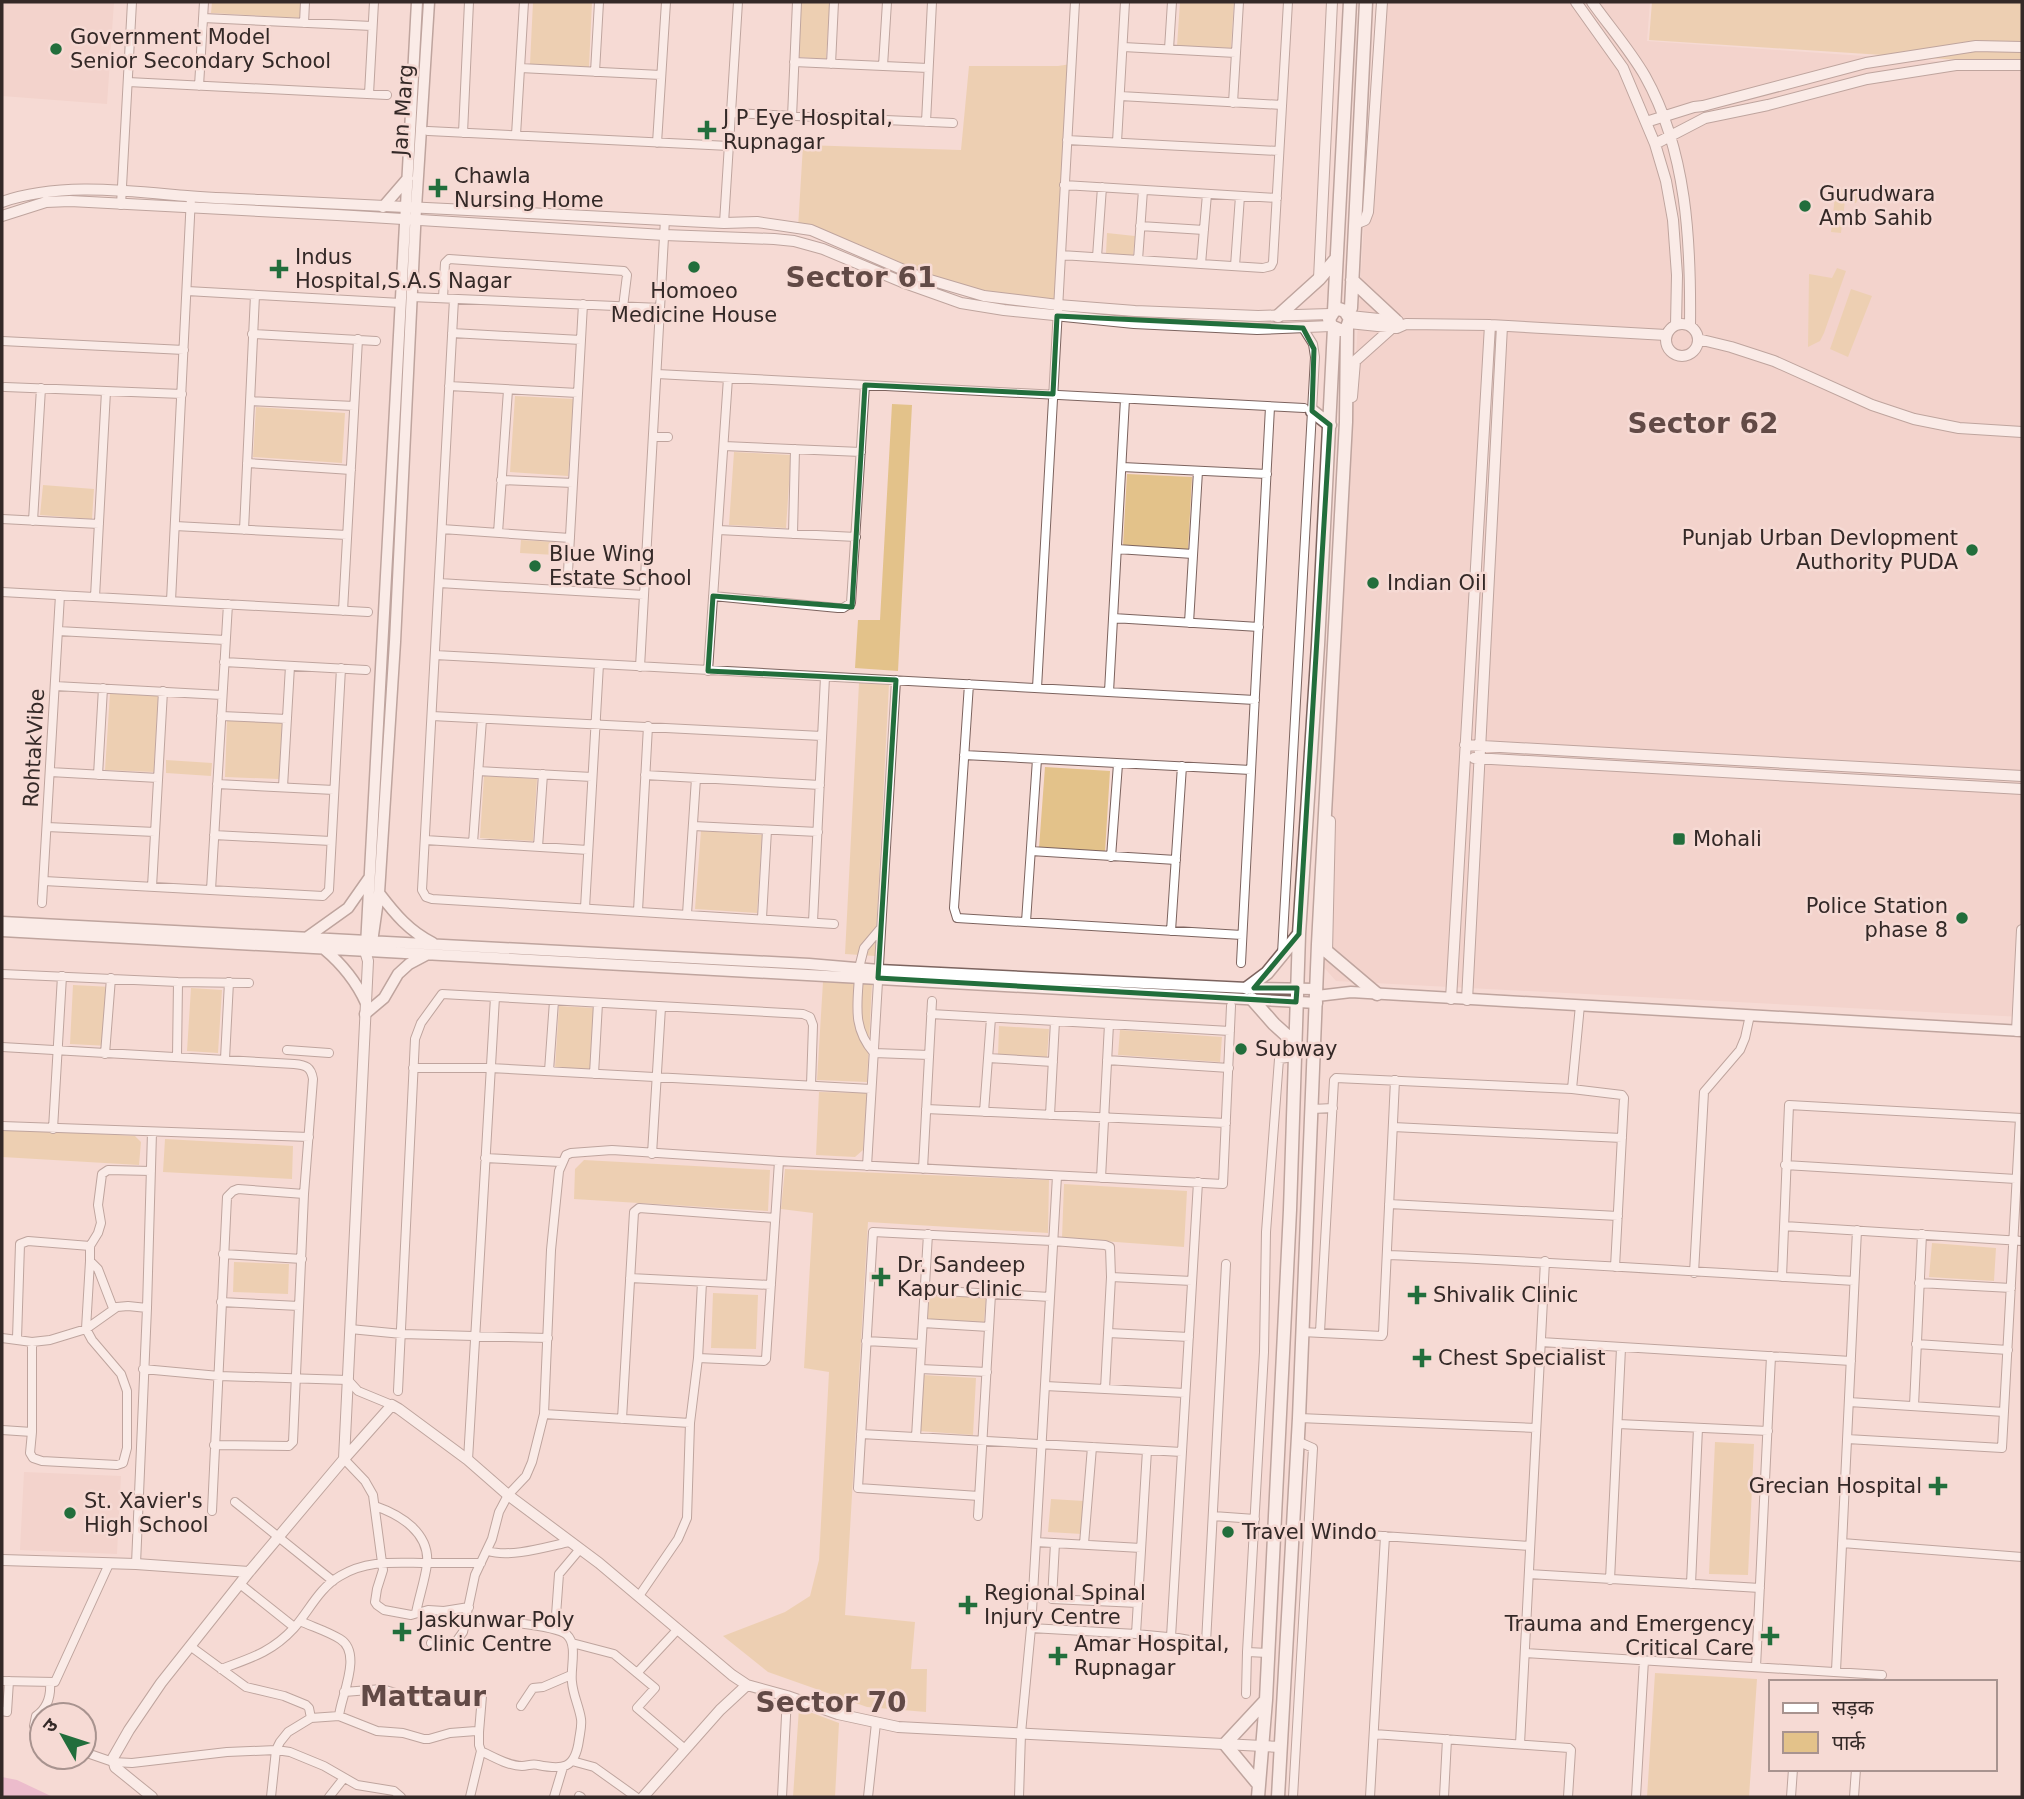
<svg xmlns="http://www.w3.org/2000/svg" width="2024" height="1799" font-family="'DejaVu Sans','Noto Sans Devanagari',sans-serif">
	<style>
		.built { fill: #efcac3 }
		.green { fill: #e3c28a }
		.water { fill: #e098c3 }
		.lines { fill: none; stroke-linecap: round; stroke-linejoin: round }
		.stream { stroke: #e098c3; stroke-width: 2 }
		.minor-casing { stroke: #7c635e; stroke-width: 10 }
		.tertiary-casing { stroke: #7c635e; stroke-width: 12 }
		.secondary-casing { stroke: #7c635e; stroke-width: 13 }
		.primary-casing { stroke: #7c635e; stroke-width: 15 }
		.minor { stroke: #fff; stroke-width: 8 }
		.tertiary { stroke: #fff; stroke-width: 10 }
		.secondary { stroke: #fff; stroke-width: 10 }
		.primary { stroke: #fff; stroke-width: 12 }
		.marked { fill: none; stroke: #226e3c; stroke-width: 5; stroke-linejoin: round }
		.poi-dot { fill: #226e3c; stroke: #f6dad4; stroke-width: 2.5 }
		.labels { text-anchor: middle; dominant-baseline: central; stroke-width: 5; stroke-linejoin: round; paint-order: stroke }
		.poi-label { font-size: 21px; fill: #342927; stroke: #f6dad4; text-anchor: start }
		.street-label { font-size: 21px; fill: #342927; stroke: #f6dad4 }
		.district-label { font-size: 28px; font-weight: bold; fill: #624a46; stroke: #f6dad4 }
	</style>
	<rect width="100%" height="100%" fill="#f6dad4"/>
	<!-- built -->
	<path class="built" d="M2,2H114L107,104L2,96Z
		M1377,2H1650L1647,41L2022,67V1017L1336,981L1320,963Z
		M24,1472L121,1476L117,1554L20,1550Z"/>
	<!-- green -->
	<path class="green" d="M212,2H301L300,18L211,13Z
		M533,2H592L589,67L530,64Z
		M800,2H830L826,59L797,57Z
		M1180,2H1234L1231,48L1177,46Z
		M1652,2H2022V64L1649,40Z
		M1071,64L1058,305L984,296L798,228L803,145L961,150L969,66H1058Z
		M1836,187L1860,194L1856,203L1845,201L1841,233L1831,232Z
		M1107,233L1135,236L1133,256L1106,253Z
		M1837,268L1846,271L1824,333L1820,341L1808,347L1809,274L1832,278Z
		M1851,289L1872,296L1848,357L1830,349Z
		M515,396L574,399L568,476L510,472Z
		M892,404L912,405L898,671L855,668L858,620H880Z
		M256,407L345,413L342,463L253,457Z
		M734,452L791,455L786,528L729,525Z
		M1127,474L1192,477L1188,550L1123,546Z
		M43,485L94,489L92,519L40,515Z
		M521,540L555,542V555L520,553Z
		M859,683L889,684L875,956L845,954Z
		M110,693L158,696L154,772L105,770Z
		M227,720L282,723L279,779L225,777Z
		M166,760L212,763L211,776L166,773Z
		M1045,767L1110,771L1105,852L1039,848Z
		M484,776L537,779L533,841L480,838Z
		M701,831L762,835L757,913L695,909Z
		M823,982L872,984L867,1082L817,1080Z
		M73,985L112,987L109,1046L70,1044Z
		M191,988L222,990L218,1053L187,1051Z
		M559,1006L595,1008L591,1070L555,1068Z
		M999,1026L1049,1029L1047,1057L998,1054Z
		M1120,1030L1222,1037L1220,1062L1118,1055Z
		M819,1092L867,1093L863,1150L855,1157L816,1155Z
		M2,1128L135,1136L141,1142L139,1165L2,1157Z
		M165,1139L293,1146L292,1179L163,1172Z
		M584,1160L770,1170L768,1211L574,1199L575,1169Z
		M785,1169L1049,1180L1048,1233L868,1222L845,1615L915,1622L911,1669H927L926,1712L867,1707L768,1672L723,1636L785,1612L810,1596L819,1560L829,1372L804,1368L813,1213L781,1209Z
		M1064,1184L1187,1191L1184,1247L1062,1238Z
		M1932,1243L1996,1248L1994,1281L1929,1277Z
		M234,1262L289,1264L288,1294L233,1292Z
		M713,1293L758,1295L756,1349L711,1348Z
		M929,1294L986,1297L984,1323L927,1320Z
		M923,1375L976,1378L973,1435L919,1431Z
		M1715,1442L1754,1444L1748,1575L1709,1574Z
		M1051,1499L1084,1501L1082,1534L1048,1532Z
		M1655,1673L1757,1679L1749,1797H1647Z
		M799,1708L839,1723L835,1797H793Z"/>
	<!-- water -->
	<path class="water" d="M2,1777L17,1780L53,1797H2Z"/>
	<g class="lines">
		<!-- stream -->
		<path class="stream" d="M1932,2H1992"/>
		<defs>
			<path id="minor" d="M203,18L372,26
				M304,23L305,2
				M1123,47L1236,53
				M1169,49L1172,2
				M794,62L928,68
				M831,64L834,2
				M883,66L887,2
				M520,68L661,75
				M595,72L599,2
				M128,82L387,95
				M199,86L204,2
				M369,94L374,2
				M1120,96L1282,105
				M1233,103L1239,2
				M731,113L953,123
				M792,117L797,2
				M926,122L932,2
				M428,131L729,146
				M463,133L469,2
				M516,135L524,2
				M1067,140L1279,151
				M1117,142L1125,2
				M657,143L666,2
				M1064,185L1277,198
				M121,205L132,2
				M724,223L738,2
				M1140,226L1204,230
				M1061,255L1263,268L1271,266L1273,262L1288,2
				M1097,257L1102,187
				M1138,260L1143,190
				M1201,264L1207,194
				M1235,266L1240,196
				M187,291L401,303
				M412,297L660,308
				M443,298L445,263L449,259L624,271L627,275L623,307
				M454,299L422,890L426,897L432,899L834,924
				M452,333L581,340
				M252,334L376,341
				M2,341L184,350
				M657,374L1304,408
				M449,386L578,393
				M5,387L182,394
				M250,401L354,406
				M653,437H668
				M724,446L861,452
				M247,463L351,470
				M1122,467L1267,474
				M501,480L573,483
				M2,519L99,524
				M33,521L41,388
				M175,526L347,535
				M442,529L570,538
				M244,530L255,295
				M718,530L856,537
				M498,533L508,390
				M793,534L795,449
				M1117,549L1193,554
				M439,583L644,595
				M567,590L583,304
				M2,592L368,612
				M713,596L838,608H843L851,603L865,385
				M95,597L106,391
				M171,601L191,197
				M343,611L358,339
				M1113,618L1259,627
				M1189,623L1198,471
				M58,631L225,640
				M435,655L1255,700
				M224,662L366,670
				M640,667L665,219
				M708,671L728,378
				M969,684L954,908L957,918L1242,935
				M55,686L222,695
				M1037,688L1075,2
				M1109,692L1125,399
				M221,716L287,719
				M432,716L822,736
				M964,755L1251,770
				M478,771L592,777
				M50,772L158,778
				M98,775L103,688
				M645,775L820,785
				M217,784L334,790
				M283,787L290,666
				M693,826L818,832
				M47,827L155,832
				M214,835L331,841
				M425,840L588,850
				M473,843L482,719
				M538,847L543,774
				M1031,851L1176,860
				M1111,857L1118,764
				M44,881L323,896L329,890L341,668
				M152,887L163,691
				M211,890L228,604
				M42,903L60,595
				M585,908L599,664
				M638,911L648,726
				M687,914L696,778
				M762,918L767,830
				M813,922L825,677
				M1026,922L1037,759
				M1171,931L1182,766
				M1282,954L1315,357L1313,344L1303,328
				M1241,963L1270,407
				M859,968L864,948L880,929
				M2,974L178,982L249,983
				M859,977C857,1007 853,1029 874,1053L929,1055
				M931,1014L1230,1031
				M2,1047L294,1064C306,1065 311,1067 313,1079L304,1194L293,1442L289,1446L214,1445
				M287,1050L329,1053
				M105,1054L111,978
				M177,1057L178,982
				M988,1058L1053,1062
				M225,1059L229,982
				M1107,1060L1229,1068
				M413,1068H490L871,1089
				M549,1071L554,1001
				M594,1074L598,1003
				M1572,1089L1580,1005
				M926,1109L1226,1123
				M1312,1109L1333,1108
				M984,1112L991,1018
				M1050,1115L1055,1021
				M2,1126L309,1137
				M1393,1127L1622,1138
				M53,1129L62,976
				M652,1154L661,1007
				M485,1158L561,1162
				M1785,1165L2016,1179
				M867,1166L896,680
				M923,1169L932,1001
				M1101,1178L1109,1024
				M1389,1204L1618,1216
				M1784,1226L2022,1241
				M223,1254L302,1259
				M1387,1255C1543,1261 1698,1272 1854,1281
				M90,1261V1246L98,1233L101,1223L98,1205L102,1174L108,1170L151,1171
				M1694,1273L1704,1092L1740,1050L1745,1038L1750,1015
				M1111,1277L1192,1281
				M1782,1277L1789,1105L2022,1118
				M630,1278L771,1285
				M1919,1283L2011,1288
				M924,1290L1050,1297
				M221,1302L299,1306
				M923,1323L989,1327
				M350,1329L402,1334L548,1338
				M1302,1332L1382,1336L1383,1334L1395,1080
				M1320,1332L1334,1080L1336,1078L1572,1089L1622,1095L1624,1098L1615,1267
				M1108,1333L1189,1337
				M2,1338L32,1342L50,1340L86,1329L117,1307L128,1306L147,1308
				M17,1339L20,1244L28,1241L90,1246
				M866,1341L921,1344
				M32,1342V1432L30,1453L33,1458L42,1461L117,1465L123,1463L127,1448V1391L121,1374L92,1340L86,1329L90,1261L98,1269L113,1308
				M1541,1342L1851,1361
				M1916,1344L2008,1350
				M698,1358L764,1361L766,1359L779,1161
				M143,1369L219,1376L348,1380L358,1391L392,1405
				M920,1369L987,1372
				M1045,1386L1185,1393
				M398,1391L415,1039L421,1023L442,994L803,1014L810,1017L813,1025L811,1085
				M1849,1402L2004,1412
				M1914,1406L1922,1234
				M544,1414L690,1423
				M1299,1418L1536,1428
				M622,1419L634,1212L639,1208L775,1218
				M1618,1424L1768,1431
				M2,1430L32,1432
				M861,1434L1182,1452
				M916,1437L928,1234
				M1847,1439L2002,1448L2020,1118
				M344,1459L365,1481L373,1495L383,1570L377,1589L375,1602L377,1605L384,1610L411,1615L428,1610L444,1611L469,1607
				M468,1460L495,997
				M979,1496L858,1488L873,1232L1053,1241L1105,1245L1110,1247L1111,1277L1105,1389
				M235,1502L333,1581
				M375,1506C401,1515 430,1533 427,1564C425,1580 419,1597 416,1613
				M212,1511L227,1197L233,1191L238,1189L304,1194
				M978,1516L991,1294
				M1213,1516L1255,1519
				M1309,1531L1530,1546
				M1036,1542L1141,1548
				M1055,1543L1052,1599L1138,1603
				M1842,1543L2022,1557
				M1084,1544L1092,1447
				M488,1551C510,1558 546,1547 569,1542
				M136,1564L147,1308L152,1132
				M1529,1574L1760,1588
				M1610,1580L1621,1348
				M240,1584L294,1627
				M1691,1584L1698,1428
				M639,1596L678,1539L687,1518L690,1423L698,1358L702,1282
				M300,1621C313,1627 327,1631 340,1639C363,1653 341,1696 339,1716
				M1031,1628L1136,1634L1178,1638L1206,1643L1226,1264
				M555,1629L559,1574L580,1549
				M678,1629L637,1673L655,1688L637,1708L685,1749
				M1136,1634L1147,1450
				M1171,1637L1198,1182
				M431,1643L453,1646L463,1632L475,1575L492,1539L499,1512L508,1495L526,1476L532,1462L544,1414L551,1250L559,1171L566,1155L571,1153L612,1150L779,1161L1223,1184L1231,1006
				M572,1643L614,1654L637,1673
				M190,1646L246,1687L284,1696L306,1705L309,1708L311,1718
				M1268,1653L1247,1652L1264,1352L1266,1232L1279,1059L1295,1057
				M1525,1653L1882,1675
				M1756,1667L1771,1356
				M221,1669C251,1658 272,1652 294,1628C309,1611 319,1588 340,1576C368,1559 397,1563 428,1563C446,1563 464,1563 481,1563
				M1836,1671L1857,1230
				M2,1681L55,1682L109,1564
				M344,1692L382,1689L410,1697L435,1701
				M1246,1694L1247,1652
				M521,1706L533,1688L543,1687L571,1675
				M2,1711L7,1712L9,1681
				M479,1732L482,1696
				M1374,1734L1569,1748L1571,1750L1568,1797
				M42,1735H39L34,1726L36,1716C48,1708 51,1695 50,1682
				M1520,1744L1545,1261
				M84,1752L113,1762L132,1763L227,1752L276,1750L290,1752L324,1766L357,1785L394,1791L401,1797
				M572,1761L594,1767L636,1797
				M579,1796L581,1797
				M271,1797L276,1750L280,1742L288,1732L311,1718L339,1716L377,1731L403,1733L424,1739H429L450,1733L476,1731L479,1732V1745L481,1751C493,1757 509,1766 522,1766C528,1766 532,1763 538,1765C563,1770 575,1769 579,1740C580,1733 582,1726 581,1719C579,1706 573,1695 572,1682C570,1669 578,1645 567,1635C557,1625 483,1619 467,1619
				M329,1797L344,1778
				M470,1797L481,1751
				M554,1797L563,1767
				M782,1797L787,1696
				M868,1797L876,1723
				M1019,1797L1021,1733L1031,1628L1057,1176
				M1293,1797L1313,1448L1297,1441
				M1370,1797L1385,1536
				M1444,1797L1447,1739
				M1636,1797L1644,1660
				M1791,1797L1793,1769
				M1854,1797L1856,1769"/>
			<path id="tertiary" d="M1576,2L1623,68L1655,144L1666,181L1673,220L1677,275L1676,325
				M1592,2C1609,26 1630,50 1645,76C1687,151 1691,242 1690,326
				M1646,122L1694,107L1703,106L1866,63L1976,46L2022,47
				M1655,144L1705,118L1768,105L1867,79L1956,65H2022
				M2,202C59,182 128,191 187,196C211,198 236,199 261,200C415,208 570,214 724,223L757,222L811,230L920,277L984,296L1058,305L1135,311L1258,316L1331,314
				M2,216L46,202L70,201L337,215L664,235L774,239L794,241L823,249L902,282L961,303L1004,310L1134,323L1257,329L1331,326
				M1355,224L1365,220L1368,212L1382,2
				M1319,279L1332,2
				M1350,316L1398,321
				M1349,323L1397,328L1406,324L1490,325L1666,335
				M1666 340a16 16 0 1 1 32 0a16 16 0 1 1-32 0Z
				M1698,339L1731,347L1774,361L1872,405L1914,419L1959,428L2022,432
				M1352,397L1355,361L1393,327
				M1465,745L2022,776
				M1474,758L2022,789
				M1327,952L1330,821
				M1451,999L1490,325
				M1467,1000L1502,326
				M2017,1031L2022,930
				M344,1459L392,1405L399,1409L468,1460L508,1495L599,1563L732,1675L747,1685
				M2,1560L136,1564L249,1572L344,1459L368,961L365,951
				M152,1797L115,1767L113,1758L129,1730L161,1683L249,1572
				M643,1797L720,1710L747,1685L787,1696L838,1714L898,1727L1281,1747"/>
			<path id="secondary" d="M383,207L408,178
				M379,893C395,914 409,931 433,943
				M2,922L809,964L879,970L1247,988L1317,989
				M2,931L1317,1003
				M306,938L348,908L369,878
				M366,946L417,2
				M324,949C342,964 356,981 366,1003
				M371,949L379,893L395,642L416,208L429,2
				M1317,996L1351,992L2022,1031
				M365,1014L384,998L398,974L409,964L426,955"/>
			<path id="primary" d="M1352,280L1395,320
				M1348,313L1351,308L1366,2
				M1278,316L1319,279L1336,259
				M1340,330L1331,326L1329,319L1334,311L1350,2
				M1312,411L1330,425
				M1318,944L1377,994
				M1247,988L1267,973L1299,934
				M1252,999L1274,1024L1295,1043
				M1259,1785L1225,1744L1266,1700
				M1258,1797L1266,1700L1290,1210L1299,934L1318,645L1334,328
				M1278,1797L1299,1418L1318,944L1346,422L1347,327L1350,319L1345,311L1339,309L1334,311"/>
		</defs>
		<!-- minor casing -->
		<use href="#minor" class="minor-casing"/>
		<!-- tertiary casing -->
		<use href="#tertiary" class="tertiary-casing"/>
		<!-- secondary casing -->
		<use href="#secondary" class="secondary-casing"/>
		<!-- primary casing -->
		<use href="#primary" class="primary-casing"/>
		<!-- minor -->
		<use href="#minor" class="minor"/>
		<!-- tertiary -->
		<use href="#tertiary" class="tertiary"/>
		<!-- secondary -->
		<use href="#secondary" class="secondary"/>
		<!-- primary -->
		<use href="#primary" class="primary"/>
	</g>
	<!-- marked area -->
	<path d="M0 0H2024V1799H0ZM1057,316L1303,328L1314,349L1312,411L1330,425L1299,934L1254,988H1297L1296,1002L878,978L896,680L708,671L713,596L852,607L865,385L1053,394Z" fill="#f6dad4" fill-opacity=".55" fill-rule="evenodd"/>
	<path class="marked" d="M1057,316L1303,328L1314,349L1312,411L1330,425L1299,934L1254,988H1297L1296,1002L878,978L896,680L708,671L713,596L852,607L865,385L1053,394Z"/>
	<!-- markers -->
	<g class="poi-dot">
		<circle cx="56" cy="49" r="7"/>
		<path d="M703.5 119.5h7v7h7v7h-7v7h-7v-7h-7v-7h7z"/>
		<path d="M434.5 177.5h7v7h7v7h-7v7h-7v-7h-7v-7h7z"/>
		<circle cx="1805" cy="206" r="7"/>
		<circle cx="694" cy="267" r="7"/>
		<path d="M275.5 258.5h7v7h7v7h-7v7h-7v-7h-7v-7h7z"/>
		<circle cx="1972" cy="550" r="7"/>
		<circle cx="535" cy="566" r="7"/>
		<circle cx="1373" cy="583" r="7"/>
		<rect x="1672" y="832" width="14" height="14" rx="3.5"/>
		<circle cx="1962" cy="918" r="7"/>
		<circle cx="1241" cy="1049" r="7"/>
		<path d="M877.5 1266.5h7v7h7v7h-7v7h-7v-7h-7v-7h7z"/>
		<path d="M1413.5 1284.5h7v7h7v7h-7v7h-7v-7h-7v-7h7z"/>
		<path d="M1418.5 1347.5h7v7h7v7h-7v7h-7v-7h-7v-7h7z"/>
		<path d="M1934.5 1475.5h7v7h7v7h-7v7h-7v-7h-7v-7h7z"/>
		<circle cx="70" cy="1513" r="7"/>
		<circle cx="1228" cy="1532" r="7"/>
		<path d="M964.5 1594.5h7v7h7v7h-7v7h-7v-7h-7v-7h7z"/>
		<path d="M398.5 1621.5h7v7h7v7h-7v7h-7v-7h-7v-7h7z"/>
		<path d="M1766.5 1625.5h7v7h7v7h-7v7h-7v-7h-7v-7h7z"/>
		<path d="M1054.5 1645.5h7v7h7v7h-7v7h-7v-7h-7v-7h7z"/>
	</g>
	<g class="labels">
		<!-- poi labels -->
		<g class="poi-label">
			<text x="70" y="37">Government Model<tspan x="70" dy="24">Senior Secondary School</tspan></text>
			<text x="723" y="118">J P Eye Hospital,<tspan x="723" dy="24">Rupnagar</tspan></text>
			<text x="454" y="176">Chawla<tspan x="454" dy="24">Nursing Home</tspan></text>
			<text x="1819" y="194">Gurudwara<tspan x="1819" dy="24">Amb Sahib</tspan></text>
			<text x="295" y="257">Indus<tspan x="295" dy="24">Hospital,S.A.S Nagar</tspan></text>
			<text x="694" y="291" text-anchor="middle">Homoeo<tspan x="694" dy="24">Medicine House</tspan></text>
			<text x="1958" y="538" text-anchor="end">Punjab Urban Devlopment<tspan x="1958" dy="24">Authority PUDA</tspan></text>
			<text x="549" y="554">Blue Wing<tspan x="549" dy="24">Estate School</tspan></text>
			<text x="1387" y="583">Indian Oil</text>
			<text x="1693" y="839">Mohali</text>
			<text x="1948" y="906" text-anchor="end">Police Station<tspan x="1948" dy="24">phase 8</tspan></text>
			<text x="1255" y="1049">Subway</text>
			<text x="897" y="1265">Dr. Sandeep<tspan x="897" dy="24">Kapur Clinic</tspan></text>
			<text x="1433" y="1295">Shivalik Clinic</text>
			<text x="1438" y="1358">Chest Specialist</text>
			<text x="1922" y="1486" text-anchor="end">Grecian Hospital</text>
			<text x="84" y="1501">St. Xavier's<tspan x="84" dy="24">High School</tspan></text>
			<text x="1242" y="1532">Travel Windo</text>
			<text x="984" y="1593">Regional Spinal<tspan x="984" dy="24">Injury Centre</tspan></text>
			<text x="418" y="1620">Jaskunwar Poly<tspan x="418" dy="24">Clinic Centre</tspan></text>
			<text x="1754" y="1624" text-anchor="end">Trauma and Emergency<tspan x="1754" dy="24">Critical Care</tspan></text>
			<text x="1074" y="1644">Amar Hospital,<tspan x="1074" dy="24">Rupnagar</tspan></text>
		</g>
		<!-- street labels -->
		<g class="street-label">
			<text transform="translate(403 110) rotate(-86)">Jan Marg</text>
			<text transform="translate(34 748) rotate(-87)">RohtakVibe</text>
		</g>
		<!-- district labels -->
		<g class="district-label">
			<text x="861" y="277">Sector 61</text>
			<text x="1703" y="423">Sector 62</text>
			<text x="423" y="1696">Mattaur</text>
			<text x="831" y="1702">Sector 70</text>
		</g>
	</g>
	<!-- border -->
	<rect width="2024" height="1799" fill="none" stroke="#342927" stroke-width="7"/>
	<!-- legend -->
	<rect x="1769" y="1680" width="228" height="91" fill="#f6dad4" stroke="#a8938f" stroke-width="2"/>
	<rect x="1783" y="1703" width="35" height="10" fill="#ffffff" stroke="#a8938f" stroke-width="2"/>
	<text x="1832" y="1715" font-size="21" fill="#342927">सड़क</text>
	<rect x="1783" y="1732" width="35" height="21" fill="#e3c28a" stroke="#a8938f" stroke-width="2"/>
	<text x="1832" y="1750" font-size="21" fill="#342927">पार्क</text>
	<!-- north arrow -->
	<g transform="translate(63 1736) rotate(309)"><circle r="33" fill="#f6dad4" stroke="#a8938f" stroke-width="2"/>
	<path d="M0-5L12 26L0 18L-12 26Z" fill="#226e3c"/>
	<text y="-10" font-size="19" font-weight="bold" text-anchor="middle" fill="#342927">उ</text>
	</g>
</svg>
